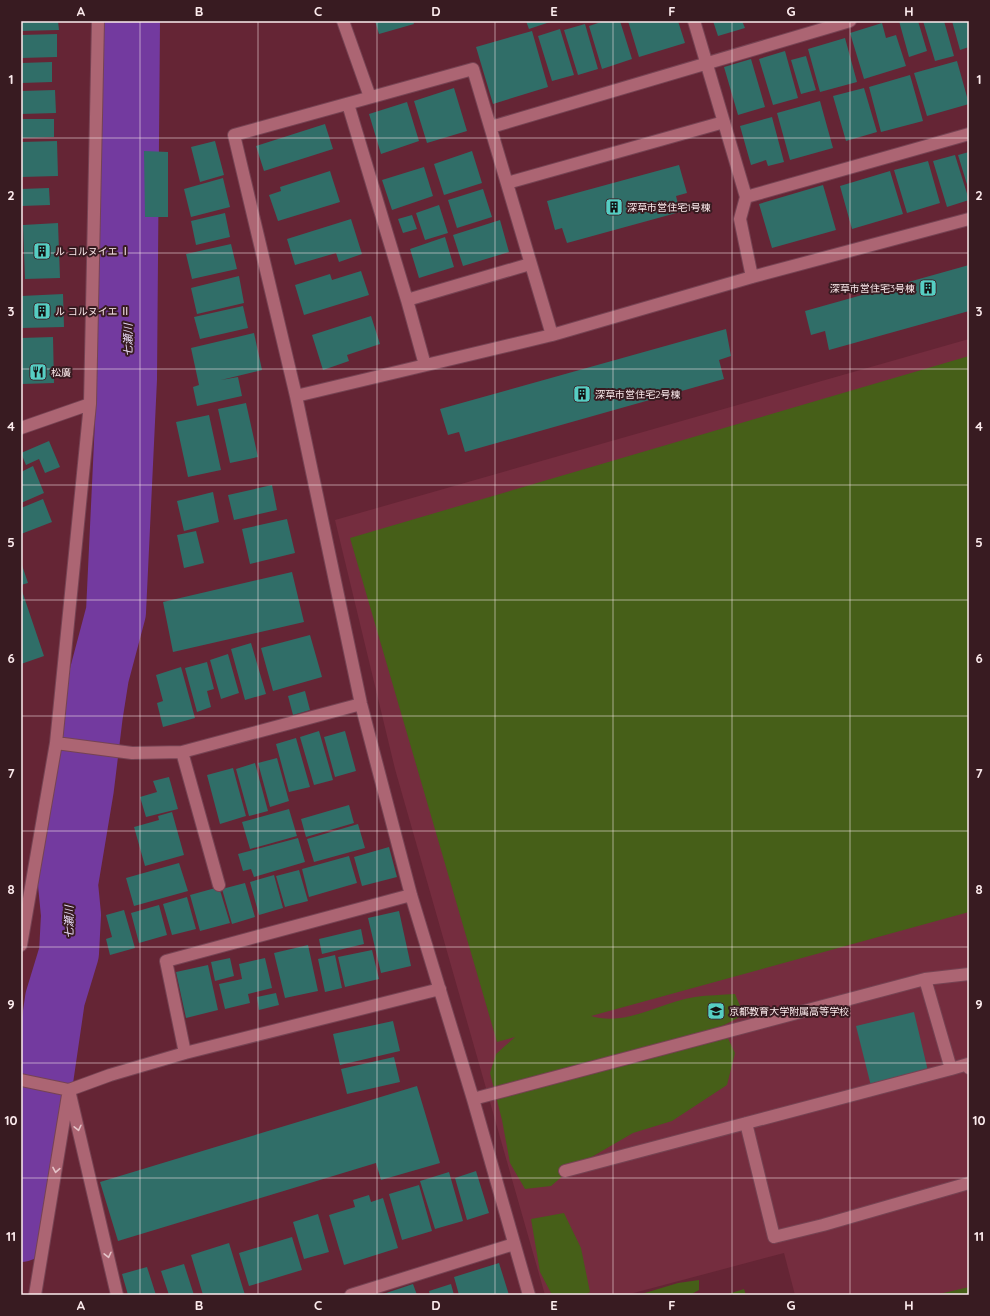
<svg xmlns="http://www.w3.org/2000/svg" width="990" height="1316" font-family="Quicksand,'Noto Sans JP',sans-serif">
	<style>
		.built { fill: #752d3f }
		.green { fill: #465f18 }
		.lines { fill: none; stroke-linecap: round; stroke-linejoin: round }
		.river { stroke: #733a9f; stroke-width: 60 }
		.building { fill: #306e68 }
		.minor-casing { stroke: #764353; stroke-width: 14 }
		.minor { stroke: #ac6573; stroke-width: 12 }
		.oneway { stroke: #e4c3c8 }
		.grid { fill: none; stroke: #fcebed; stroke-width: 1; stroke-opacity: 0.55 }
		.labels { text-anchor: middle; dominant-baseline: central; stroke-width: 4; stroke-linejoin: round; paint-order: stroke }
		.poi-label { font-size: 10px; fill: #fcebed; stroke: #381b21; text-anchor: start }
		.water-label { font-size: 11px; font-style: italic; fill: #e9ddf7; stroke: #381b21 }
		.neatline { fill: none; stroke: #fcebed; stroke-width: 1.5 }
		.grid-label { font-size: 13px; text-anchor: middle; font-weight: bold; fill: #fcebed }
	</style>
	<rect width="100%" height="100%" fill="#652535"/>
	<!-- built -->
	<path class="built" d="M969,339V1295H795L784,1253L626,1295H545L395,769L335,520Z"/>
	<!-- green -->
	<path class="green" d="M969,356V912L591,1016C626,1027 661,1002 695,997C708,995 722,995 735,994L744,1015L722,1026L735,1053L727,1085L672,1121L633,1133L571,1169L551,1186L525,1189L510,1163L502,1120L490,1073L496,1054L515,1037L497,1042L350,538Z
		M564,1213L581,1248L590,1292L585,1295H552L540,1272L531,1219Z
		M699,1280V1290L690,1295H638L678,1283Z
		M969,1287V1295H935Z
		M744,1289L746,1295H725Z"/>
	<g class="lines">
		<!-- river -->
		<path class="river" d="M21,1232L55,999L69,953L71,915L68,884L84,788L93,714L99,676L116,612L127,379L130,21"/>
	</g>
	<!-- building -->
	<path class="building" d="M21,21H58L59,30L21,31Z
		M375,21H413L414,24L379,34Z
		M526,21H553L529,29Z
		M604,21H620L632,59L602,69L589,26Z
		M628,21H678L685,43L639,57Z
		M713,21H742L745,28L718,36Z
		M899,21H918L927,51L909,57Z
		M923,21H944L954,56L935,61Z
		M952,21H969V47L960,50Z
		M882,23L886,38L896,35L906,66L864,79L850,33Z
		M585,24L598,69L578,75L564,30Z
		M560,29L574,75L552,81L538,36Z
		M532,31L548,87L493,104L476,47Z
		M57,34V57L21,58V35Z
		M845,38L857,82L820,92L808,49Z
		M785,51L798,98L773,105L759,59Z
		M806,56L816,90L801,94L791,60Z
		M751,59L765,107L738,115L724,67Z
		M957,61L969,104L927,116L914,73Z
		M52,62V82L21,83V63Z
		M910,75L923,121L881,132L869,87Z
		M454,88L467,131L427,143L414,101Z
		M864,88L877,132L846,141L833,96Z
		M55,90L56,113L21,114V91Z
		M820,101L833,148L790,160L777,113Z
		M407,102L419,141L381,154L369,114Z
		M772,117L784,162L768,166L766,160L751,165L740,126Z
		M21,119H54V137L21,138Z
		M325,124L333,149L264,171L256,146Z
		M57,141L58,176L21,177V142Z
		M215,141L224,175L200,182L191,147Z
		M144,151L168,152V217H145Z
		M472,151L482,183L444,195L434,164Z
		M969,152V191L958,155Z
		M955,155L969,200L947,207L933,161Z
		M928,161L940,203L907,213L894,170Z
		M679,165L687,193L676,196L680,212L567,243L562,228L555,230L547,201Z
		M424,167L433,196L392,210L382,180Z
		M330,171L340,202L278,221L269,195L281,191L280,187Z
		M890,171L903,214L852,229L840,186Z
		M223,178L230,207L191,217L184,189Z
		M823,185L836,230L772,248L759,204Z
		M49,188L50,205L21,206V189Z
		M483,189L492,217L457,228L448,200Z
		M439,205L448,233L425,240L416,213Z
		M225,213L230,237L196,245L191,221Z
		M412,215L417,229L403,233L398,219Z
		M351,219L362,254L339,262L336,253L295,265L287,239Z
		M500,220L509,252L463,266L453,235Z
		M58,223L60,278L25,279L23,225Z
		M445,237L454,267L419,278L410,249Z
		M231,244L237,269L192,279L186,254Z
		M969,265V311L829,350L825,331L811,335L805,311Z
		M361,271L369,295L304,315L295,285L330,274L332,280Z
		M239,276L244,303L197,314L191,288Z
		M63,294L64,327L21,328V296Z
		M243,306L248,328L200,339L194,317Z
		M371,316L380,344L347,355L349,361L323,370L312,335Z
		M726,329L731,356L719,360L724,379L465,452L459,432L448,435L440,409Z
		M254,333L262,370L221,380L238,377L242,396L197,406L193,387L199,385L191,348Z
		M53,337L54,383L22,384L21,338Z
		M246,403L258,457L230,463L218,409Z
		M209,415L221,470L188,477L176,422Z
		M49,441L60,467L45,473L39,459L26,465L21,453Z
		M33,466L44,493L21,503V472Z
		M272,485L277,510L234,520L228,495Z
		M213,492L219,522L184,531L177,501Z
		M43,499L52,522L21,534V508Z
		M287,519L295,553L250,564L242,529Z
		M196,531L204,563L184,568L177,535Z
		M21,562L28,583L21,585Z
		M292,572L304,622L173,652L163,602Z
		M21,588L44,656L21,664Z
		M310,635L322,677L273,691L261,648Z
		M251,643L266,694L245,700L231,649Z
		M228,654L239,693L221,699L210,660Z
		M207,662L214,689L207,691L211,707L197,712L185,668Z
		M181,667L195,718L163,727L157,703L163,701L156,675Z
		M305,691L310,710L293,715L288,696Z
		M319,731L333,780L314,785L300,737Z
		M345,731L356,771L335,777L324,737Z
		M296,738L310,787L289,792L276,744Z
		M277,758L289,801L270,807L258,763Z
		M255,763L268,811L249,816L236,769Z
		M233,768L246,816L220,824L207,775Z
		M169,777L178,809L146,817L140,797L157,792L153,781Z
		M349,805L354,823L306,837L301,819Z
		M289,809L297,836L250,849L242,822Z
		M172,812L184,855L145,866L134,827L159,820L158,816Z
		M358,824L365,848L314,862L307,839Z
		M298,838L305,862L254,877L251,869L243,871L238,854Z
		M389,847L397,877L362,886L354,857Z
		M349,856L357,883L309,897L302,869Z
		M179,863L188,891L134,906L126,878Z
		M299,870L308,901L285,907L276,876Z
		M274,875L283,908L259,915L250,882Z
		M245,883L255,917L232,924L222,889Z
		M219,887L230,923L200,931L190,895Z
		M187,897L196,929L172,935L163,904Z
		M159,905L167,935L139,943L131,913Z
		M124,910L135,948L110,955L106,939L112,937L106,915Z
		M399,911L411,966L381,973L368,918Z
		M361,929L364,944L322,954L319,939Z
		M308,945L318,991L285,998L274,953Z
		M372,950L379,979L345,987L338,957Z
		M335,955L342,988L325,992L318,959Z
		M230,958L234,976L215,981L211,962Z
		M265,958L272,988L248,994L250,1003L225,1009L219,984L242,979L239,964Z
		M208,965L218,1010L186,1018L176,972Z
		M276,993L279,1005L259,1010L257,997Z
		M914,1012L928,1071L871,1086L856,1026Z
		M393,1021L400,1051L340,1065L333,1034Z
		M394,1057L400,1082L347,1094L341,1069Z
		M417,1086L440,1163L381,1180L376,1163L118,1241L100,1182Z
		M476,1171L489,1213L467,1220L455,1178Z
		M449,1172L463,1221L435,1229L420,1181Z
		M419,1185L432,1231L402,1240L389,1194Z
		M369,1195L371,1202L383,1198L398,1248L344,1265L329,1215L355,1207L353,1200Z
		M318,1214L329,1252L304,1259L293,1222Z
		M292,1237L302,1270L249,1286L239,1253Z
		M229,1243L245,1295H203L191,1255Z
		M499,1263L509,1295H459L454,1277Z
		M184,1264L194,1295H169L161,1271Z
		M147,1267L156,1295H128L122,1274Z
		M413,1284L417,1295H380Z
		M451,1284L454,1295H430L429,1291Z"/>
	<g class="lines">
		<defs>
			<path id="minor" d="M343,21L370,97
				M694,21L746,197L969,134
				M348,104L407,300L425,365
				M491,127L850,21
				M507,183L724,122
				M746,197L740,219L752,277
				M407,300L530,264
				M296,396L552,335L752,277L969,219
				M21,428L90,404
				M56,743L132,753L182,752L361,704
				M182,752L219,885
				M21,945L56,743L90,404L98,21
				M925,979L951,1069L968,1064L969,1068
				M185,1053L166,961L411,895
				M21,1080L69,1090L110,1075L185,1053L440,989
				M69,1090L117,1295
				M473,1099L925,979L969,974
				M746,1123L774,1237L823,1225L969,1183
				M565,1171L951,1069
				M35,1295L68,1095
				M351,1295L514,1244
				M529,1295L473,1099L411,895L361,704L296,396L234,135L473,69L552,335"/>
		</defs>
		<!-- minor casing -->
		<use href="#minor" class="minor-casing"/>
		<!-- minor -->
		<use href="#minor" class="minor"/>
	</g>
	<!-- one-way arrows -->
	<defs><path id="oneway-chevron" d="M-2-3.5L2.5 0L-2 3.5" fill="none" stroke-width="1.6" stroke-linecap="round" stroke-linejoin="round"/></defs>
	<g class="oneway">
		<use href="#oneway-chevron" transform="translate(78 1128) rotate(77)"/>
		<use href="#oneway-chevron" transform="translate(56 1170) rotate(100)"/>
		<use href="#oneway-chevron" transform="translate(108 1255) rotate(77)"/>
	</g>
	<!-- grid -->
	<path class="grid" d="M140,21V1295M258,21V1295M377,21V1295M495,21V1295M613,21V1295M732,21V1295M850,21V1295M21,138H969M21,253H969M21,369H969M21,485H969M21,600H969M21,716H969M21,831H969M21,947H969M21,1063H969M21,1178H969"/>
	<!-- icons -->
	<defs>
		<symbol id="building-square" viewBox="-11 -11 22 22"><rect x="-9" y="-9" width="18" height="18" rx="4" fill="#56cec3" stroke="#381b21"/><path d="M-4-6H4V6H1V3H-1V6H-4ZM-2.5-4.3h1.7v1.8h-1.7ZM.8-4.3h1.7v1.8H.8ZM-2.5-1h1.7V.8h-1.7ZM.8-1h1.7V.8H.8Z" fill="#111"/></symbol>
		<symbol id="restaurant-square" viewBox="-11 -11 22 22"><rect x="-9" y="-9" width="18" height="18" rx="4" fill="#56cec3" stroke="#381b21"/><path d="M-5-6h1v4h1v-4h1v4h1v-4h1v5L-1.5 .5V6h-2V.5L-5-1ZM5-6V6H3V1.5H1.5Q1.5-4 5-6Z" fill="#111"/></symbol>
		<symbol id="school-square" viewBox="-11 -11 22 22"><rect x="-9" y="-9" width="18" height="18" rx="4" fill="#56cec3" stroke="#381b21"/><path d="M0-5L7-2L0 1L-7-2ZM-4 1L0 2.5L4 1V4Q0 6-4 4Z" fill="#111"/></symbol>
	</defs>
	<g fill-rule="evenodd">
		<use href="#building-square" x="604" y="197" width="20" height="20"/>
		<use href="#building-square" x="32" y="241" width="20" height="20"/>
		<use href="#building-square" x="918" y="278" width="20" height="20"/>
		<use href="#building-square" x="32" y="301" width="20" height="20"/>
		<use href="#restaurant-square" x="28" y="362" width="20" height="20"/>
		<use href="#building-square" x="572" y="384" width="20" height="20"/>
		<use href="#school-square" x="706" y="1001" width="20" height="20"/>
	</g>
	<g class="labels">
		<!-- poi labels -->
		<g class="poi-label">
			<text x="627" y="207">深草市営住宅1号棟</text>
			<text x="55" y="251">ル コルヌイエ Ⅰ</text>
			<text x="915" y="288" text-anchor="end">深草市営住宅3号棟</text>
			<text x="55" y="311">ル コルヌイエ Ⅱ</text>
			<text x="51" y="372">松廣</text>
			<text x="595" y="394">深草市営住宅2号棟</text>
			<text x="729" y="1011">京都教育大学附属高等学校</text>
		</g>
		<!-- water labels -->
		<g class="water-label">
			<text transform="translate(128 340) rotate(-90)">七瀬川</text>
			<text transform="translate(69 922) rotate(-90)">七瀬川</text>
		</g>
	</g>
	<!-- border -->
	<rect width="990" height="1316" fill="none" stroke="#381b21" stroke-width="44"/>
	<rect x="22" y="22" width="946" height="1272" class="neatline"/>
	<g class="grid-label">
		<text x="81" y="16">A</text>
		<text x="199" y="16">B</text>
		<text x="318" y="16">C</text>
		<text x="436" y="16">D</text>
		<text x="554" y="16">E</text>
		<text x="672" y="16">F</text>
		<text x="791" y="16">G</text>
		<text x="909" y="16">H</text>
		<text x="11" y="84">1</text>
		<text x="979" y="84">1</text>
		<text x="11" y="200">2</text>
		<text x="979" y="200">2</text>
		<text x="11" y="316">3</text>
		<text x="979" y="316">3</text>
		<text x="11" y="431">4</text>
		<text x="979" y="431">4</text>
		<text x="11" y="547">5</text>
		<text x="979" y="547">5</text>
		<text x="11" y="663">6</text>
		<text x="979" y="663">6</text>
		<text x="11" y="778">7</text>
		<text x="979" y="778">7</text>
		<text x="11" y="894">8</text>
		<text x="979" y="894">8</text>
		<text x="11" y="1009">9</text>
		<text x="979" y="1009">9</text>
		<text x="11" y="1125">10</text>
		<text x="979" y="1125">10</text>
		<text x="11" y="1241">11</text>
		<text x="979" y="1241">11</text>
		<text x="81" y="1310">A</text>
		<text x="199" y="1310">B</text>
		<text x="318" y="1310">C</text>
		<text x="436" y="1310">D</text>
		<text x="554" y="1310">E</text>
		<text x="672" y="1310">F</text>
		<text x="791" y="1310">G</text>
		<text x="909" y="1310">H</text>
	</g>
</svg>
